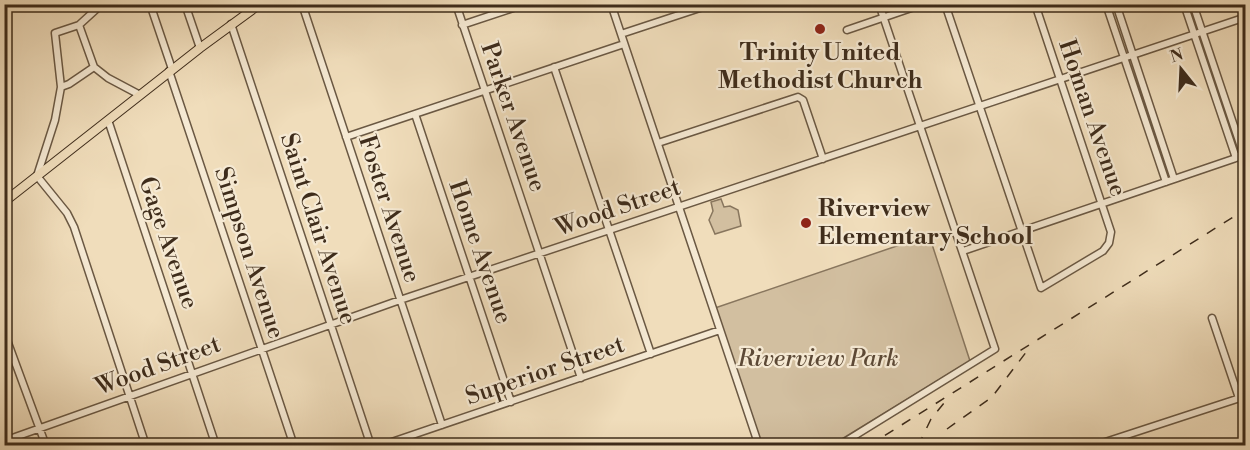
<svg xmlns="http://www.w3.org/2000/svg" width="1250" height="450" font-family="'Libre Bodoni',serif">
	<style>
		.green { fill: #d2bfa0; stroke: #88765e; stroke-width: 1.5 }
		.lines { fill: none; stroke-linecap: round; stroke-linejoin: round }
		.minor-casing { stroke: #6a5843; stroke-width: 9 }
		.major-casing { stroke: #3e2c1b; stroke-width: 10 }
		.minor { stroke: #f5e9d3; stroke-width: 6 }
		.major { stroke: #f0ddbb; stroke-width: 8 }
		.rail { stroke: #3e2c1b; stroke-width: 1.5; stroke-dasharray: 10 10; stroke-linecap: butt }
		.poi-dot { fill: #8f2418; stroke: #f5e9d3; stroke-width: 2 }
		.labels { text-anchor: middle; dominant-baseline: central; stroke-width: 4.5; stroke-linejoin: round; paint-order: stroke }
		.poi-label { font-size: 24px; font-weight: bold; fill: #3e2c1b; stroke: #f5e9d3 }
		.street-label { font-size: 24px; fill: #3e2c1b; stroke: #f5e9d3 }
		.park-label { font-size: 24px; font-style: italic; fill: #5c4936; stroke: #f5e9d3 }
	</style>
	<rect width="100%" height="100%" fill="#f0ddbb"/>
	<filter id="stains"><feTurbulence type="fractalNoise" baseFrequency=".00333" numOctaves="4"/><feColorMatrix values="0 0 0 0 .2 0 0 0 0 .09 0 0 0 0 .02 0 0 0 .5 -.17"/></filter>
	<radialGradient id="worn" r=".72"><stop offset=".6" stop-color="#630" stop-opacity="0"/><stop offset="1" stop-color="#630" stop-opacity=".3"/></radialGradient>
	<!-- green -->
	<path class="green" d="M721,199L724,207L730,206L738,210L741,226L715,234L709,220L713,211L711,202Z
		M929,235L970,361L832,445H762L715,308Z"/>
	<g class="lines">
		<defs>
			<path id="minor" d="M150,4L172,69
				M185,4L200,48
				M302,4L442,425
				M456,4L581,378
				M611,4L759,446
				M945,4L1041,288L1103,251L1109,243L1111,232L1035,4
				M1106,4L1166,182
				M1116,4L1174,179
				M1184,4L1236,158
				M1193,4L1241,147V154L1236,158
				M231,24L371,446
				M79,25L102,4
				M462,25L525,4
				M847,30L923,4
				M621,34L712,4
				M554,67L651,354
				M169,71L294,446
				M61,87L69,84L94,67
				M140,95L108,78L94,67L79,25L55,33L61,87L55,120L37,176L67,213L74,227L146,446
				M415,114L511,402
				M108,120L216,446
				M346,137L624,44
				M658,143L798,97L803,100L823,159
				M963,251L1236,158
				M1212,318L1239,398
				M4,332L46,446
				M4,441L400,300L1246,17
				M380,446L720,330
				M838,446L995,349L879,4
				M1093,446L1246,396"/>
			<path id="major" d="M4,202L200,48L260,4"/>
		</defs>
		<!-- minor casing -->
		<use href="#minor" class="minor-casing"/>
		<!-- major casing -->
		<use href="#major" class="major-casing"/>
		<!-- minor -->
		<use href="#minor" class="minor"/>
		<!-- major -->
		<use href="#major" class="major"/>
		<!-- rail -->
		<path class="rail" d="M947,429L992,397L1027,351
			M868,446L1246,209
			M918,446L931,419L944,403"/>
	</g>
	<!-- markers -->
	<g class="poi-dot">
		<circle cx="820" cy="29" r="6"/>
		<circle cx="806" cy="223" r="6"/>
	</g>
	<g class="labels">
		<!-- poi labels -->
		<g class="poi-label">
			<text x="820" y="53">Trinity United<tspan x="820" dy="28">Methodist Church</tspan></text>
			<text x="818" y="209" text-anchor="start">Riverview<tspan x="818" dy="28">Elementary School</tspan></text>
		</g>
		<!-- street labels -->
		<g class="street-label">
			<text transform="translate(513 117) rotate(71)">Parker Avenue</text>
			<text transform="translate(1092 118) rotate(71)">Homan Avenue</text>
			<text transform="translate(618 208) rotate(-19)">Wood Street</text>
			<text transform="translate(389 209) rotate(72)">Foster Avenue</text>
			<text transform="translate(318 229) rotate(72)">Saint Clair Avenue</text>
			<text transform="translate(168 243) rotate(71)">Gage Avenue</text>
			<text transform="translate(480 252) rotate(71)">Home Avenue</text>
			<text transform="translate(249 253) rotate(72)">Simpson Avenue</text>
			<text transform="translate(158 366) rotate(-20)">Wood Street</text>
			<text transform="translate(545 371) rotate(-19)">Superior Street</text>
		</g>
		<!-- park labels -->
		<g class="park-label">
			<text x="818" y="359">Riverview Park</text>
		</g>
	</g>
	<!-- margin -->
	<rect width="1250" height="450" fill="none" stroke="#f0ddbb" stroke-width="24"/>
	<rect x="6" y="6" width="1238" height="438" fill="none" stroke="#3e2c1b" stroke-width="3"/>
	<rect x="12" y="12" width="1226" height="426" fill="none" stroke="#3e2c1b" stroke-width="1.5"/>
	<!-- north arrow -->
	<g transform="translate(1181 69) rotate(342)" stroke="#f5e9d3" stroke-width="4.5" paint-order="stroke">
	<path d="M0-4.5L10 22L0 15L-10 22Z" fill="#3e2c1b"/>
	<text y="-9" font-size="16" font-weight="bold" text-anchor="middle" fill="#3e2c1b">N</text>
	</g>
	<rect width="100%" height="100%" filter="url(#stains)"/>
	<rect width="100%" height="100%" fill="url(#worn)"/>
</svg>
